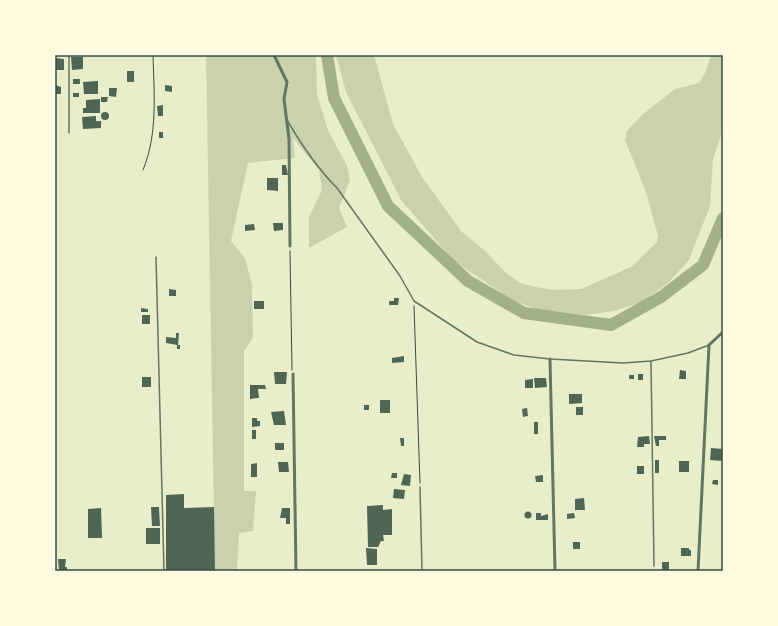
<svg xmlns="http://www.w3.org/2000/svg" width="778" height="626" viewBox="0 0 778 626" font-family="Inter,sans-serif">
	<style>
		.green { fill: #cad2ad }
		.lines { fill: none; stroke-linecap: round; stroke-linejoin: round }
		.river { stroke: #a3b18a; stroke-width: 12 }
		.building { fill: #4f6655 }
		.path { stroke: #344e41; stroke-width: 1 }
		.service { stroke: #617663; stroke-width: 1.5 }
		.minor { stroke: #617663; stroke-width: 3 }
		.neatline { fill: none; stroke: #344e41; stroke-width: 1.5 }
	</style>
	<rect width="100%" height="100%" fill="#e9edc9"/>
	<path class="green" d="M206 55H316L317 95 328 130 347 166 350 180 339 208 347 227 309 248V217L322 190 319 170 293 138 295 158 248 163 231 241 245 258 252 285 253 338 244 351V491H256L253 531 239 533 237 571H215Z
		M336 55H374L393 124 422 177 461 231 485 251 505 272 520 283 535 287 555 290 581 289 631 267 657 242 658 236 646 192 625 140 627 131 642 115 675 89 699 83 705 73 711 55H723V130L713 159 710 206 689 260 669 282 642 302 614 311 586 315 536 309 512 300 453 260 401 200 346 92Z"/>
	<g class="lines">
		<path class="river" d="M327 55 334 98 388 206 468 281 524 313 611 325 661 297 703 265 723 218"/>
	</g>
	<path class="building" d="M71 57H83V69L72 70Z
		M55 58 64 59V70H55Z
		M127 71H134V82H127Z
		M73 79H80V84H73Z
		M98 81V94H84L83 82Z
		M55 85 61 87V94H55Z
		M165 85 172 86V92L165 91Z
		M109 88H117L116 97 109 96Z
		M73 93H79V97H73Z
		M101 97H108L107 102H101Z
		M100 99V113H83V108H86V100Z
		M163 105V116H158L157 106Z
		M101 116a4 4 0 1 1 8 0a4 4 0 1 1-8 0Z
		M96 116V121H101V128L83 129 82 117Z
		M159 132H163V138H159Z
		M282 165H286L288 175H282Z
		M267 178H278V191L267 190Z
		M273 223H283V230L274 231Z
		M254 224 255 230 245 231V225Z
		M169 289 176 290V296H169Z
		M394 298H399L398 305H389V301H394Z
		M254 301H264V309H254Z
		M141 308 148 309V312H141Z
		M142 315H150V324H142Z
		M176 333H179L178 345H180V349H177V345L166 343V337L176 338Z
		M404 356V362L392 363V358Z
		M680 370 686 371V379H679Z
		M274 372H287L286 384H275Z
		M638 374H643V380H638Z
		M629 375H634V379H629Z
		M142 377H151V387H142Z
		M534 378H546L547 387 535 388Z
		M533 379V388H525V380Z
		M250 385H265L266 389H258L259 398 250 399Z
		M569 394H582V403L569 404Z
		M380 400H390V413H380Z
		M364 405H369V410H364Z
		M576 407H583V415H576Z
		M527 408 528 416 523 417 522 409Z
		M284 411 286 425H274L271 412Z
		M252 418H257V421H260V426L252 427Z
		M534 422H538V434H534Z
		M252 430H256V439H252Z
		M649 436 650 444H644V447H637L638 437Z
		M654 436H666V440H659V446H656Z
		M400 438H404V446H401Z
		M275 443H284V450H275Z
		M711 448 723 449V461L710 460Z
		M655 460H659V473H655Z
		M679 461H689V472H679Z
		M278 462H288L289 472H279Z
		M257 463V477H251V464Z
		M637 466H644V474H637Z
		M392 473H397V478H391Z
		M404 474 411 475 410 486 401 485Z
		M543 475V482H536L535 476Z
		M713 480H718V485L712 484Z
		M394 489 405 490 404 499 393 498Z
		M184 494V508L214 507 215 571H166V495Z
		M584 498 585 510H575V499Z
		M383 505V510L392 509V535H383L384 541H381L378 547H368L367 506Z
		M151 507H159L160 526H152Z
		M101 508 102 538H88V509Z
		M282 508H290V524H286V518H280Z
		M524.5 515a3.5 3.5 0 1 1 7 0a3.5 3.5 0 1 1-7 0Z
		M536 513H541V516L548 514V520H536Z
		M574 513 575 518 567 519V514Z
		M146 528H160V544H146Z
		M573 542H580V549H573Z
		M366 548 377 549V565H367Z
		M681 548H689V550H691V556H681Z
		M58 559H66L65 567H67V571H59Z
		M662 562H669V571H662Z"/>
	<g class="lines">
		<path class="path" d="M143 170C158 134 154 93 153 55
			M290 251 292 370
			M414 306 420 483"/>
		<path class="service" d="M69 55V133
			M287 120C301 144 317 168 337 188L400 276 414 301 477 342 514 355 550 359 623 363 651 361 688 353 709 345
			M156 257 164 571
			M651 361 654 566
			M420 487 422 571"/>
		<path class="minor" d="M274 55 287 82 284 99 289 139 290 246
			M550 359 555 571
			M293 374 296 571
			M698 571 709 345 723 332"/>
	</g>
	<rect width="778" height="626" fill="none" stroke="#fefae0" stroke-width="112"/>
	<rect x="56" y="56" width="666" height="514" class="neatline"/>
</svg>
